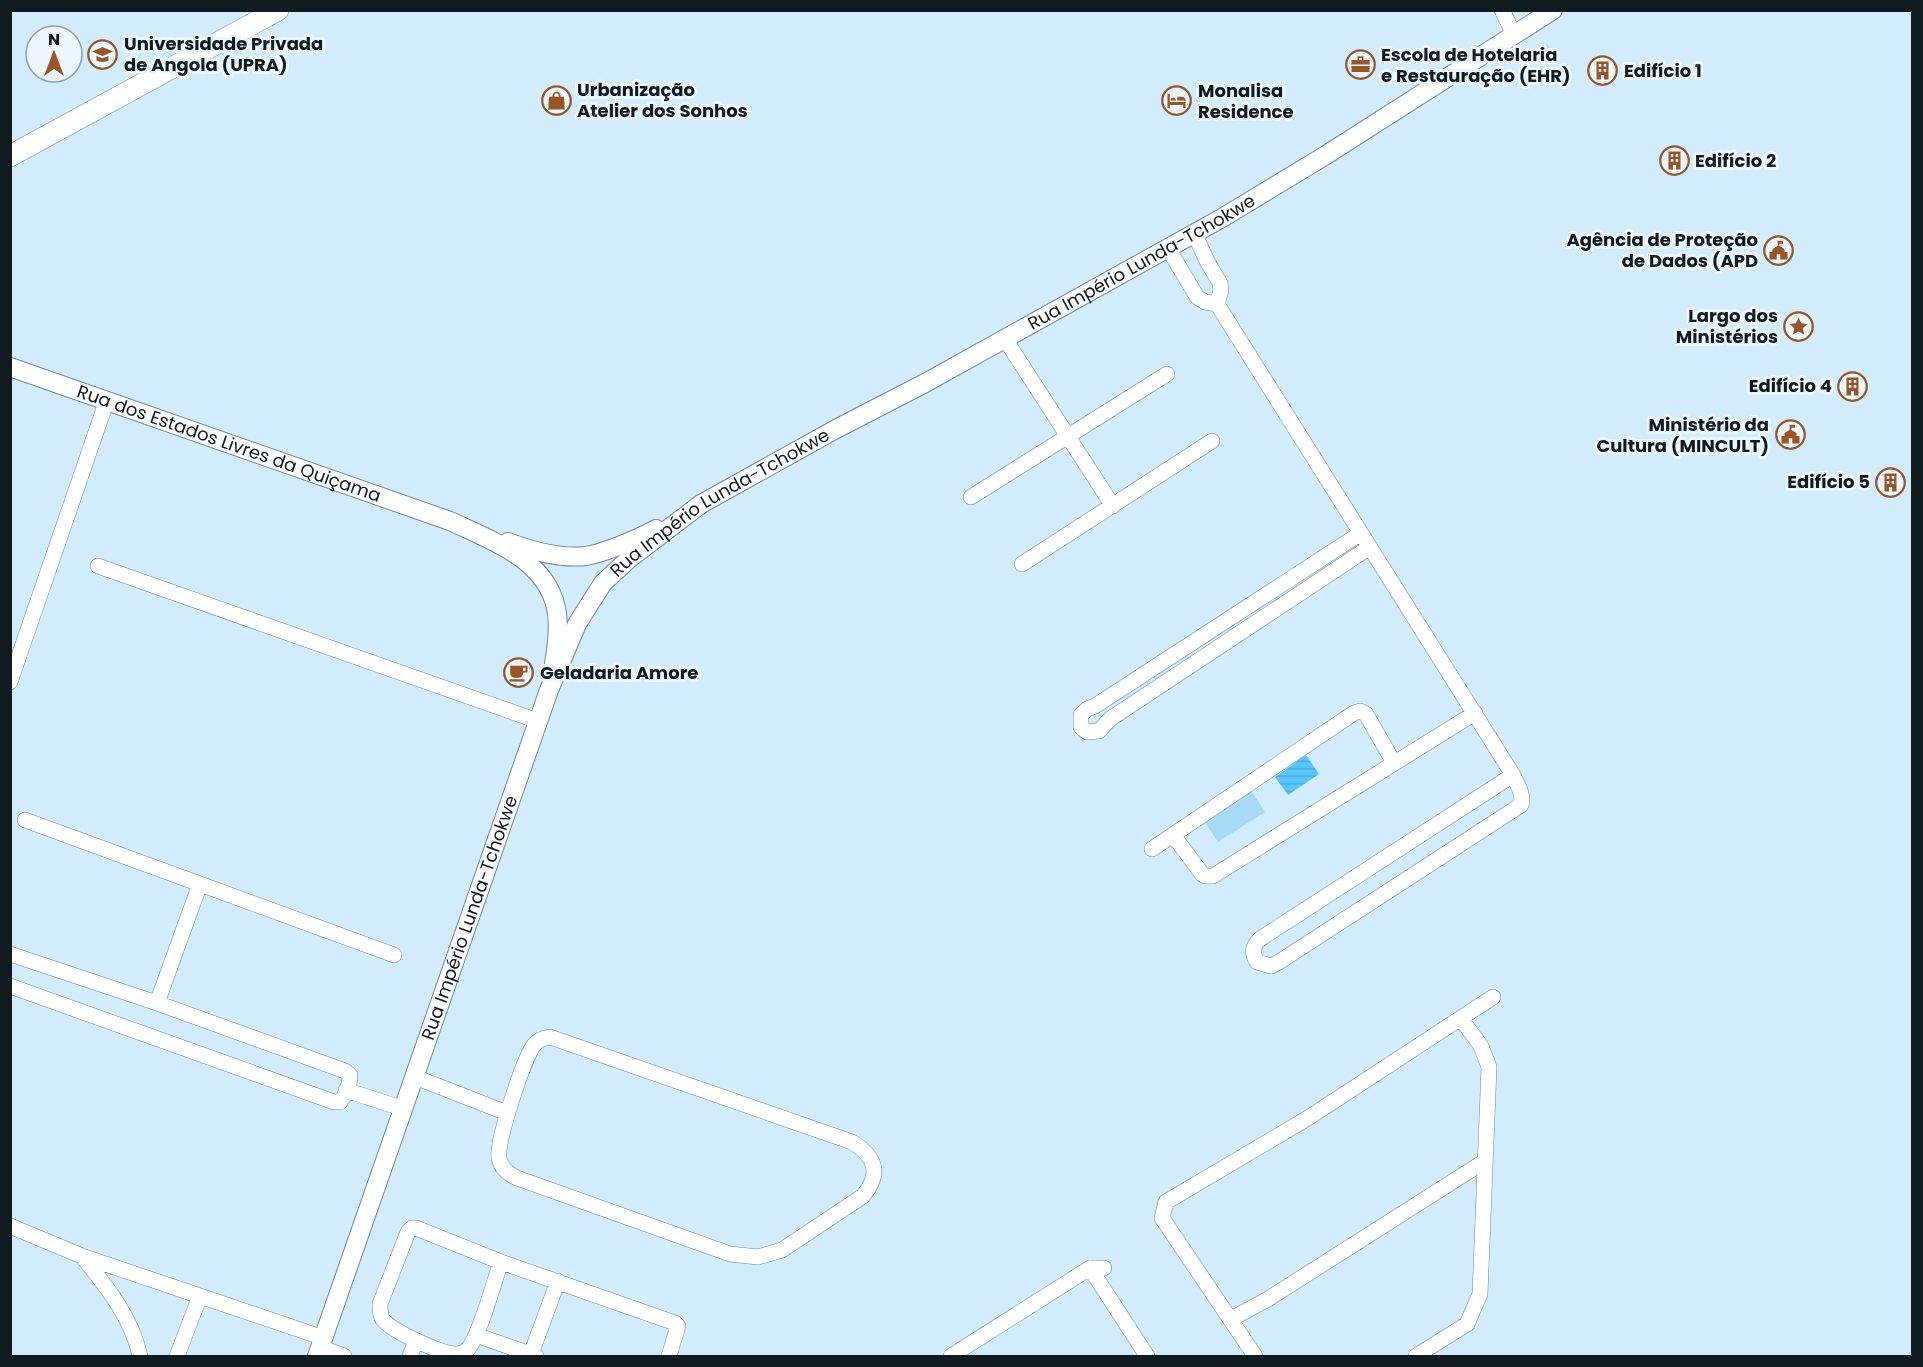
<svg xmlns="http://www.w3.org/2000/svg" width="1923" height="1367" viewBox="0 0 1923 1367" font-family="Poppins,sans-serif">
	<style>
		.grass { fill: url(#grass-tufts) }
		.garden { fill: #a6dbf8 }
		.water { fill: url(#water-rules) }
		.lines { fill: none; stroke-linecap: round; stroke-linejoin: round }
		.minor-casing { stroke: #6e8897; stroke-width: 16 }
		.tertiary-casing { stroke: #6e8897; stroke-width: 20 }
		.secondary-casing { stroke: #6e8897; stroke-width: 22 }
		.minor { stroke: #fff; stroke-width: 15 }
		.tertiary { stroke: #fff; stroke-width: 18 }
		.secondary { stroke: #fff; stroke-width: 21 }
		.labels { text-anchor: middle; stroke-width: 6; stroke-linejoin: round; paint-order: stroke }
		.poi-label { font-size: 18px; font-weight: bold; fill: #101b20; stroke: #ebf7fd; text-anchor: start }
		.street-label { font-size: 18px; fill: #101b20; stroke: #ebf7fd }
	</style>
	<defs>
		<pattern id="grass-tufts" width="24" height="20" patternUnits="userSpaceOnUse" patternTransform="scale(1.5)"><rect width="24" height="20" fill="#a6dbf8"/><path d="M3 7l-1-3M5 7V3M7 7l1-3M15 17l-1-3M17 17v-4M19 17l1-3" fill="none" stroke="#8ebbd4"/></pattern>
		<pattern id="water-rules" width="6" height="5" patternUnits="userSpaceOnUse" patternTransform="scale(1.5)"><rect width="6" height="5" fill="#56c7fe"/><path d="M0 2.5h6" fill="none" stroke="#4aaad9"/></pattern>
	</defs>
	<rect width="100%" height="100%" fill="#d0ecfd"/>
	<path class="grass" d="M1547 44 1551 50 1531 63 1527 57Z"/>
	<path class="garden" d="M1249 787 1265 812 1218 842 1202 818Z"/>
	<path class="water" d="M1306 755 1319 774 1288 795 1275 777Z"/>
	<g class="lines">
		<defs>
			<path id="minor" d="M1502 10 1514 35
				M1194 233 1208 263 1220 283 1221 291 1217 304 1513 775C1518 786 1524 794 1521 805L1279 962 1271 966 1257 962C1251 952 1253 946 1260 939L1513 775
				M1168 248 1197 297 1205 302 1217 304
				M1005 339 1113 506
				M971 497 1167 374
				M1361 533 1095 706 1087 709 1081 715V727L1087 732 1099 731 1110 719 1370 547
				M1022 564 1212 441
				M98 566 538 721
				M10 682 107 400
				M25 820 394 955
				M1173 835 1202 874 1205 876H1213L1475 713
				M1152 849 1354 713 1360 711 1366 714 1394 763
				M10 954 157 1003 345 1071 350 1075C350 1085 346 1095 340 1102H334L10 986
				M157 1003 200 884
				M550 1037 852 1142C875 1156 882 1173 863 1196L782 1250 758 1257 730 1254 517 1178C508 1174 501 1168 499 1158 496 1142 524 1058 534 1045 538 1040 543 1038 550 1037Z
				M415 1077 507 1113
				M346 1090 404 1109
				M10 1226 82 1256 324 1338
				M82 1256C106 1286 132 1318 140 1356
				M501 1262C494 1281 480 1335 468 1349 465 1352 460 1354 456 1354 442 1354 388 1330 382 1318 380 1314 380 1308 380 1304L408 1232 412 1228H416L501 1262 675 1323 678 1326 669 1356
				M1090 1268 1147 1356
				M1231 1319 1268 1299 1485 1161
				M476 1335 536 1356
				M320 1347 344 1356
				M531 1354 558 1281
				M177 1356 200 1296
				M410 1356 416 1341
				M951 1356 1090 1268H1104
				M1255 1356 1162 1218 1166 1202 1308 1118 1493 997
				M1416 1356 1467 1324 1480 1294 1489 1067 1481 1046 1461 1019"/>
			<g id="tertiary">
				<path id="s1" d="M10 367 450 521C490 540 546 559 556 608 560 625 557 646 554 663"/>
				<path d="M508 542C532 551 560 559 586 556 604 553 640 538 656 529"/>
				<path id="s2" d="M317 1356 549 690 577 624 603 583 630 558 701 504 836 429 927 382 1222 218 1326 155 1553 10"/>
			</g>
			<path id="secondary" d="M10 156 278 10"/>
		</defs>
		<use href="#minor" class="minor-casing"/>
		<use href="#tertiary" class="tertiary-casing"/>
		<use href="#secondary" class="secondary-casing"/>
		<use href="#minor" class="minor"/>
		<use href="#tertiary" class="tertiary"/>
		<use href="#secondary" class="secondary"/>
	</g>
	<defs>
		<symbol id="university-ring" viewBox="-11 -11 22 22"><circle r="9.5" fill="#ebf7fd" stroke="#995526" stroke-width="1.5"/><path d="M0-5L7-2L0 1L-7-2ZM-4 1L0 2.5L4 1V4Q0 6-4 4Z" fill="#995526"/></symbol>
		<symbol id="office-ring" viewBox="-11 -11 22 22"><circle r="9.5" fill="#ebf7fd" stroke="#995526" stroke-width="1.5"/><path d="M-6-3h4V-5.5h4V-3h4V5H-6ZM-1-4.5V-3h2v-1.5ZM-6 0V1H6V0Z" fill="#995526"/></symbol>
		<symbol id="building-ring" viewBox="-11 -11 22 22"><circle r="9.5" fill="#ebf7fd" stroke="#995526" stroke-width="1.5"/><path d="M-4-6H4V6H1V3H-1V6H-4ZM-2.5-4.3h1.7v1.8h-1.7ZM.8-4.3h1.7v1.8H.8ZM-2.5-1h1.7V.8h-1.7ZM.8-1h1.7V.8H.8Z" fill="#995526"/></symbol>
		<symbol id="shop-ring" viewBox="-11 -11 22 22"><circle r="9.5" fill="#ebf7fd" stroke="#995526" stroke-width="1.5"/><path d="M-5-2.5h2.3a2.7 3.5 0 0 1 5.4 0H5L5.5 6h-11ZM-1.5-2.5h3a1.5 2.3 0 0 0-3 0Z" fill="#995526"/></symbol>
		<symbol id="hotel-ring" viewBox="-11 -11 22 22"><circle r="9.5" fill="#ebf7fd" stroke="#995526" stroke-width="1.5"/><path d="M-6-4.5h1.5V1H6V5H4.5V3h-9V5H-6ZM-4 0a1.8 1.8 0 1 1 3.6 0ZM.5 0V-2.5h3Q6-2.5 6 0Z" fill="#995526"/></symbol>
		<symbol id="civic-ring" viewBox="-11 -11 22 22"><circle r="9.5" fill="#ebf7fd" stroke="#995526" stroke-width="1.5"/><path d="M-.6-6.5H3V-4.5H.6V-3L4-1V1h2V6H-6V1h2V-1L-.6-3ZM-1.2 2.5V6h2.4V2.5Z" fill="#995526"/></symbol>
		<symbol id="sight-ring" viewBox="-11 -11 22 22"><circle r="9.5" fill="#ebf7fd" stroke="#995526" stroke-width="1.5"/><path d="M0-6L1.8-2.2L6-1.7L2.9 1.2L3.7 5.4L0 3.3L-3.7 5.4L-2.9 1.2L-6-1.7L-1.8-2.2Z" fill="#995526"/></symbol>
		<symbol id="cafe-ring" viewBox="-11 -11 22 22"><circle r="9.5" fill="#ebf7fd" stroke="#995526" stroke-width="1.5"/><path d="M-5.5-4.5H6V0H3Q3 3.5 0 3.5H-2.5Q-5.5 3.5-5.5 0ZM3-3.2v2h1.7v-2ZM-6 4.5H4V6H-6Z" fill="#995526"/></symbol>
	</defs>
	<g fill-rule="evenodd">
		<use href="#university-ring" x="86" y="38" width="33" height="33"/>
		<use href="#office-ring" x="1344" y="48" width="33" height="33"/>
		<use href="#building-ring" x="1586" y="54" width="33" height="33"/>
		<use href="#shop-ring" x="540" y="84" width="33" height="33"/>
		<use href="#hotel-ring" x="1160" y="84" width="33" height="33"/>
		<use href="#building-ring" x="1658" y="144" width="33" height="33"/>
		<use href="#civic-ring" x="1762" y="234" width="33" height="33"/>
		<use href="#sight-ring" x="1782" y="310" width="33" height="33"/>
		<use href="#building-ring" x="1836" y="370" width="33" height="33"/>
		<use href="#civic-ring" x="1774" y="418" width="33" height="33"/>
		<use href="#building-ring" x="1874" y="466" width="33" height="33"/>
		<use href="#cafe-ring" x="502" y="656" width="33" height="33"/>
	</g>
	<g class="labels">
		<g class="poi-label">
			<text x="124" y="50">Universidade Privada<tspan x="124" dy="21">de Angola (UPRA)</tspan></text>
			<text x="1381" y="61">Escola de Hotelaria<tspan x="1381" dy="21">e Restauração (EHR)</tspan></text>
			<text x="1624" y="77">Edifício 1</text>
			<text x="577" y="96">Urbanização<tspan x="577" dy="21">Atelier dos Sonhos</tspan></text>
			<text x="1198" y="97">Monalisa<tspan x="1198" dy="21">Residence</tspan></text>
			<text x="1695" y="167">Edifício 2</text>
			<text x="1758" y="246" text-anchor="end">Agência de Proteção<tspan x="1758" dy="21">de Dados (APD</tspan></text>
			<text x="1778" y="322" text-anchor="end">Largo dos<tspan x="1778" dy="21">Ministérios</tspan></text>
			<text x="1832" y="392" text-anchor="end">Edifício 4</text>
			<text x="1769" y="431" text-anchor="end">Ministério da<tspan x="1769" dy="21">Cultura (MINCULT)</tspan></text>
			<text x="1870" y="488" text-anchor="end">Edifício 5</text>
			<text x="540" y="679">Geladaria Amore</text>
		</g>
		<g class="street-label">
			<text dy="6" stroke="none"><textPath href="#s2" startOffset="1454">Rua Império Lunda-Tchokwe</textPath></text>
			<text dy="6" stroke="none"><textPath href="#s1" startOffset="232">Rua dos Estados Livres da Quiçama</textPath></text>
			<text dy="6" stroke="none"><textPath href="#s2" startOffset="968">Rua Império Lunda-Tchokwe</textPath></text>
			<text dy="6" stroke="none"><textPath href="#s2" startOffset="464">Rua Império Lunda-Tchokwe</textPath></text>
		</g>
	</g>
	<rect width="1923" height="1367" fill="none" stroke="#101b20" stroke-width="24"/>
	<g transform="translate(54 54)"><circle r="28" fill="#ebf7fd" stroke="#939fa5" stroke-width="1.5"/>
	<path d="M0-4.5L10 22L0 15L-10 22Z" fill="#995526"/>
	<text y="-9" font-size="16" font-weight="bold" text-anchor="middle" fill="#101b20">N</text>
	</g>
</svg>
